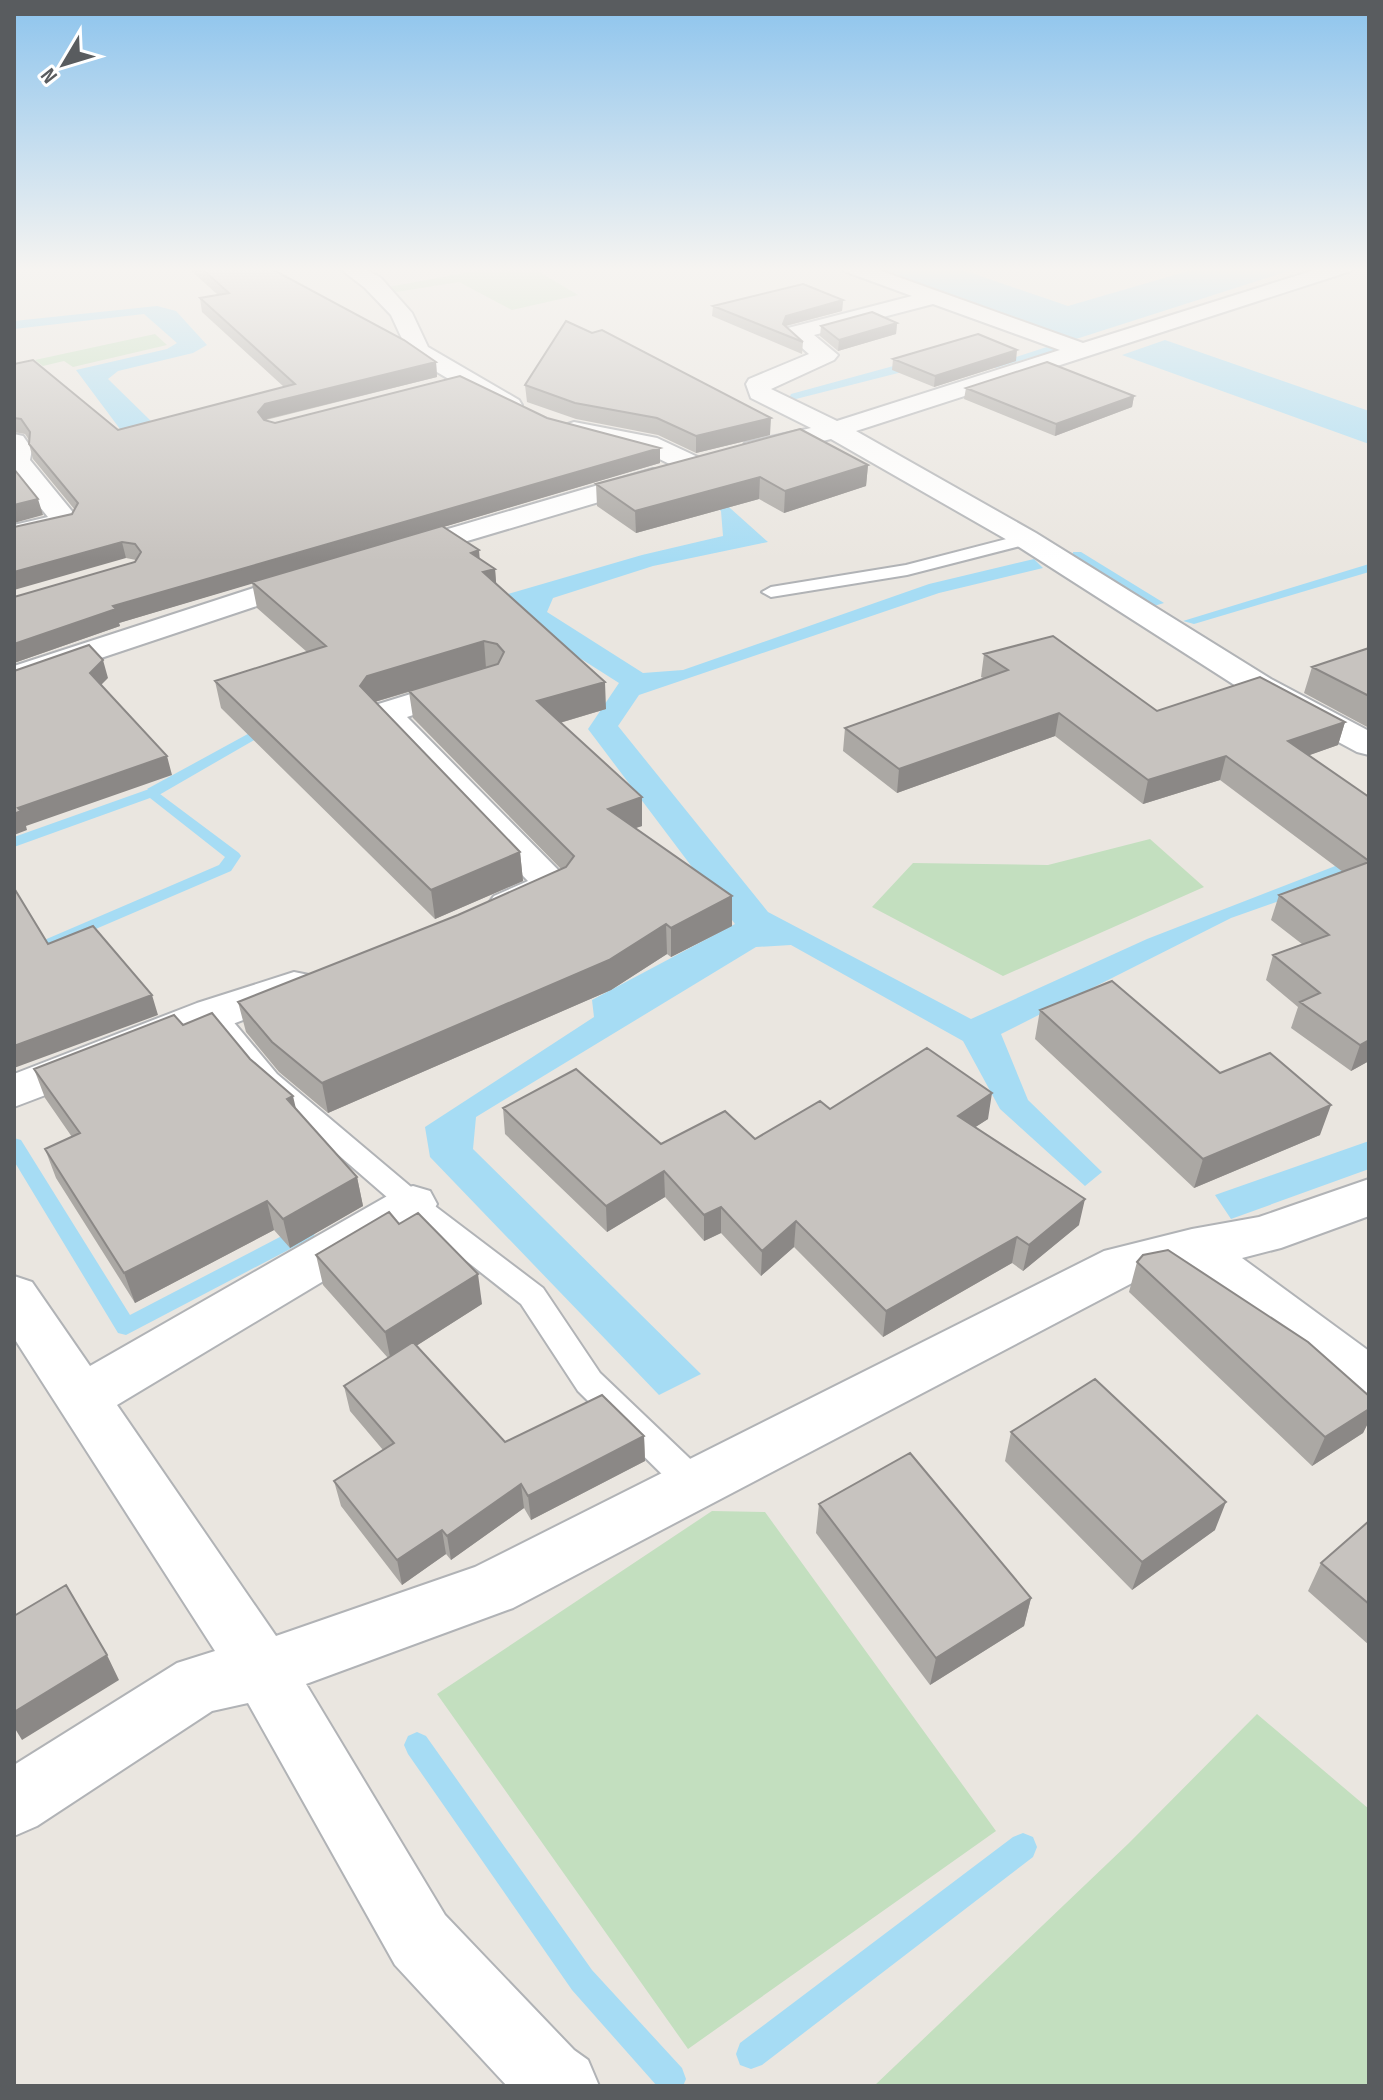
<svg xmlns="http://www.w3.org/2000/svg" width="1383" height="2100" viewBox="0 0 1383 2100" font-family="'Sofia Sans Condensed',sans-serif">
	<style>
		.green { fill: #c3dfbf }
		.water { fill: #a6dcf4 }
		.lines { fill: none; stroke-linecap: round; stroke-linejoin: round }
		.stream { fill: #a6dcf4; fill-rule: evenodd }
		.lane-casing { stroke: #b1b3b6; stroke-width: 4 }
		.street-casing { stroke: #b1b3b6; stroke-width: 4 }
		.lane { fill: #fff; fill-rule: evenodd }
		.street { fill: #fff; fill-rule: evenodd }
		.wall { fill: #aba8a4 }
		.shaded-wall { fill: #8b8886 }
		.building { fill: #c7c3bf; stroke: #8b8886; stroke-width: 2 }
	</style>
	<rect width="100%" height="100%" fill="#eae6e0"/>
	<path class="green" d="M497 267H531L578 295 512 310 459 282 396 292 388 287Z
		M155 334 167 345 73 367 64 361 43 366 35 360Z
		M1150 839 1204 887 1003 976 872 907 913 863 1048 865Z
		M712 1511 765 1512 996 1831 688 2049 437 1694Z
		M1257 1714 1369 1809V2086H874L1129 1843Z"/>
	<path class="water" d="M875 267H954L1068 306 1202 267H1301L1076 339Z
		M157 306 176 311 207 345 193 353 118 371 108 379 153 423 175 480 14 544 161 484 76 370 167 349 177 343 144 314 14 329V321Z
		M1165 340 1369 411V444L1122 355Z
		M930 356 910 370 788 401 791 394Z
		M692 474 768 542 653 566 553 598 547 612 643 673 683 670 929 584 1034 559 1043 568 939 593 639 695 618 726 768 912 971 1019 1147 939 1369 853V869L1231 918 1001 1034 1028 1100 1102 1172 1085 1186 1000 1109 963 1041 791 945 756 947 476 1117 473 1149 701 1374 659 1395 430 1157 425 1127 594 1017 592 1000 735 924 588 729 619 683 512 615 287 721 159 795 147 789 501 596 642 555 723 536 721 511 681 477Z
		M1369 1141V1169L1231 1219 1215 1195Z"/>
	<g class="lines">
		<path class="stream" d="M1053 345 1056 346V350L996 368 991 365Z
			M1073 552H1081L1164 603 1154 606 1073 558Z
			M1369 564V572L1194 624 1183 621Z
			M152 788 239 853 241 856 231 871 14 964V953L219 865 225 857 150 798 14 847V837Z
			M14 1138 21 1140 130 1315 299 1227H313L316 1232 313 1237 126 1335 118 1333 14 1161Z
			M417 1732 426 1736 592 1970 682 2068 686 2079 683 2086H657L572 1990 408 1754 404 1745 408 1736Z
			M1023 1833 1033 1837 1037 1847 1033 1857 762 2065 751 2069 740 2065 736 2054 740 2043 1013 1837Z"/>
		<defs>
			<path id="lane" d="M1026 534 1035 539 1032 543 907 575 771 597 762 592 771 587 906 565Z
				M212 1005 221 1007 277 1074 423 1197 543 1288 600 1373 706 1474 711 1484 706 1494 694 1499 682 1494 578 1391 521 1304 403 1211 259 1086 199 1013 203 1007Z"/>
			<path id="street" d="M338 267H362L381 278 412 313 428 347 519 400 522 405 519 410H501L410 356 391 315 365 288Z
				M841 267H870L1083 343 1324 267H1354L1351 271 856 431 1036 533 1271 679 1369 731V755L1357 752 1247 693 1016 545 831 439 754 457 745 455 741 449 745 443 811 428 751 398 746 384 749 379 809 354 785 333 788 328 912 296 844 271ZM933 304 1060 350 837 421 771 389 834 360 838 355 814 335Z
				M574 422 657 438 702 459 706 465 702 471H684L641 450 565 435 561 430 565 425Z
				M14 434 23 436 32 449 30 460 80 521 76 527 14 543V525L48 517 14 475Z
				M653 469 663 471 666 477 663 483 410 558H390L385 552 390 546Z
				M312 569 323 572 327 578 323 584 14 687V666Z
				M469 676 481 679 486 686 481 693 407 717 573 885 567 893 522 912 508 916 494 912 488 904 494 896 528 881 367 713 372 706Z
				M294 972 309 975 315 985 309 995 14 1107V1074L197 1003Z
				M1369 1179V1216L1281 1248 1242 1258 1369 1351V1403L1350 1397 1186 1270 1134 1282 513 1608 306 1684 445 1915 574 2050 588 2060 599 2086H507L395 1965 248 1703 212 1711 37 1826 14 1836V1765L177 1663 215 1651 14 1338V1276L32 1282 90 1366 396 1191 413 1186 430 1191 437 1204 430 1217 117 1405 276 1636 475 1567 1104 1251 1192 1229 1259 1217Z"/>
		</defs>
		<use href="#lane" class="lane-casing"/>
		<use href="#street" class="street-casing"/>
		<use href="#lane" class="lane"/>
		<use href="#street" class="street"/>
	</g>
	<path class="wall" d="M187 267H268L436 362 437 377 266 420 275 423 547 418 660 463 443 527 479 558 495 569 496 584 606 709 560 723 642 797V826L635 828 732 896V926L671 957 667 954 611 990 328 1113 279 1072 246 1032 238 1002 458 915 561 869 413 718 409 692 375 702 520 852 523 881 435 919 221 708 215 681 307 652 257 608 252 583 119 623 120 626 14 663 136 560 126 558 72 514 75 510 33 459 29 444V440L25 434 14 432V364L118 430 284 387 202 312 200 298 218 295Z
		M843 300 842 311 786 326 803 342 802 354 712 316 713 306Z
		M897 323 896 334 838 351 820 336 821 326Z
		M893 359 1016 361 934 387 892 370Z
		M525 385 770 435 696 453 658 435 576 419 527 402Z
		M966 388 1134 396 1132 407 1055 436 964 399Z
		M868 465 866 486 784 513 759 499 636 533 597 506 596 484Z
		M1369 648V728L1304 693 1312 667Z
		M984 654 1157 711 1345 722 1338 745 1309 755 1369 797V1061L1351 1071 1291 1028 1298 1007 1266 980 1273 955 1302 944 1271 920 1279 895 1343 872 1220 780 1143 804 1055 736 897 793 843 751 845 728 983 678 981 677Z
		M1040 1010 1220 1073 1320 1135 1194 1188 1035 1039Z
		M183 1025 250 1059 357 1177 363 1206 290 1248 274 1230 135 1303 56 1178 45 1149 72 1137 45 1098 34 1069Z
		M503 1108 661 1144 755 1139 830 1109 988 1119 975 1127 1079 1225 1023 1271 1012 1263 883 1337 794 1247 761 1276 721 1233 704 1241 665 1197 607 1232 505 1134Z
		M399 1224 482 1304 416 1346 505 1442 644 1436 645 1461 531 1520 524 1508 451 1560 446 1554 402 1585 341 1506 334 1481 383 1450 350 1411 344 1386 388 1358 323 1285 316 1255Z
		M1137 1262 1369 1396V1421L1363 1433 1312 1466 1129 1292Z
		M1011 1432 1215 1530 1132 1590 1005 1461Z
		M819 1504 1031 1598 1024 1626 930 1685 816 1533Z
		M1369 1521V1645L1308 1591 1321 1563Z"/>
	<path class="shaded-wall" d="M843 300 842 311 785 326 783 335V324L786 316Z
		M897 323 896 334 838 351 839 340Z
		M1017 350 1016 361 934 387 935 376Z
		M436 362 437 377 267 419 261 427 258 412 265 404Z
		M1134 396 1132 407 1055 436 1056 424Z
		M771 418 770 435 696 453V436Z
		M660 448V463L119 623 120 626 14 663V644L113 606Z
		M868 465 866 486 784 513 785 491Z
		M760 477 759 499 636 533 635 511Z
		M38 499 43 515 14 523V505Z
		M122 542 126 558 14 590V572Z
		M479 550 481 576 471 553Z
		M495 569 497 594 483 572Z
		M484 641 486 668 371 703 360 686 367 676Z
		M103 660 108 678 95 691 90 673Z
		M605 682 606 709 539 729 537 701Z
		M1059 713 1055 736 897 793 899 769Z
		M1345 722 1338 745 1282 765 1288 741Z
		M167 756 172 775 26 826 27 830 14 835V814L18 808Z
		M1226 756 1220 780 1143 804 1148 780Z
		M642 797V826L609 837 608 809Z
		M520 852 523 881 435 919 431 890Z
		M732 896V926L671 957V928Z
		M666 924 667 954 611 990 328 1113 322 1083Z
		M152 995 158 1015 14 1068V1046Z
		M1369 1040V1061L1351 1071 1360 1045Z
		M992 1093 988 1119 954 1141 958 1116Z
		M293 1096 300 1126 287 1099Z
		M1331 1105 1320 1135 1194 1188 1203 1159Z
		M664 1171 665 1197 607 1232 606 1206Z
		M357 1177 363 1206 290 1248 283 1219Z
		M1085 1199 1079 1225 1023 1271 1029 1245Z
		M267 1201 274 1230 135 1303 124 1273Z
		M721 1207V1233L704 1241V1215Z
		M796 1221 794 1247 761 1276 762 1251Z
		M1017 1237 1012 1263 883 1337 886 1311Z
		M478 1274 482 1304 391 1362 385 1332Z
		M1369 1409V1421L1363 1433 1312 1466 1325 1437Z
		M644 1436 645 1461 531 1520 528 1496Z
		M521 1484 524 1508 451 1560 447 1536Z
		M1226 1502 1215 1530 1132 1590 1142 1562Z
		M442 1530 446 1554 402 1585 397 1560Z
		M1031 1598 1024 1626 930 1685 936 1658Z
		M107 1655 119 1680 22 1740 14 1727V1712Z"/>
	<path class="building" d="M200 267H268L404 340 436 362 265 404 258 412 264 420 275 423 460 376 547 418 660 448 113 606 116 609 14 644V597L135 562 141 552 135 544 122 542 14 572V527L72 514 78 503 29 444 30 432 21 419 14 418V364L33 360 118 430 295 384 200 298 229 293Z
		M803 284 843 300 786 316 783 324 803 342 713 306Z
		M872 312 897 323 839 340 821 326Z
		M566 321 592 333 602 330 771 418 696 436 657 418 575 403 525 385Z
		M978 334 1017 350 935 376 893 359Z
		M1047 362 1134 396 1056 424 966 388Z
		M800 429 868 465 785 491 760 477 635 511 596 484Z
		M14 469 38 499 14 505Z
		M442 526 479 550 471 553 495 569 483 572 605 682 537 701 642 797 608 809 732 896 671 928 666 924 609 960 322 1083 272 1042 238 1002 458 915 566 867 574 856 409 691 498 664 504 652 497 644 484 641 367 676 360 686 520 852 431 890 215 681 326 646 252 582Z
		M1053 636 1157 711 1260 677 1345 722 1288 741 1369 797V861L1226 756 1148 780 1059 713 899 769 845 728 1008 670 984 654Z
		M89 645 103 660 90 673 167 756 18 808 21 811 14 814V671Z
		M1369 648V696L1312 667Z
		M1369 862V1040L1360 1045 1300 1002 1320 993 1273 955 1329 935 1279 895Z
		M14 888 48 944 93 926 152 995 14 1046Z
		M1112 981 1220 1073 1270 1053 1331 1105 1203 1159 1040 1010Z
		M212 1013 250 1059 293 1096 287 1099 357 1177 283 1219 267 1201 124 1273 45 1149 80 1133 34 1069 174 1015 183 1025Z
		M927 1048 992 1093 958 1116 1085 1199 1029 1245 1017 1237 886 1311 796 1221 762 1251 721 1207 704 1215 664 1171 606 1206 503 1108 576 1069 661 1144 725 1111 755 1139 820 1101 830 1109Z
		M389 1212 399 1224 418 1213 478 1274 385 1332 316 1255Z
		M1168 1250 1308 1342 1369 1396V1409L1325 1437 1137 1262 1143 1255Z
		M413 1342 505 1442 602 1395 644 1436 528 1496 521 1484 447 1536 442 1530 397 1560 334 1481 394 1443 344 1386Z
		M1095 1379 1226 1502 1142 1562 1011 1432Z
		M910 1453 1031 1598 936 1658 819 1504Z
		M1369 1521V1604L1321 1563Z
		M66 1585 107 1655 14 1712V1616Z"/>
	<linearGradient id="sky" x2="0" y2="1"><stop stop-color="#8dc4ed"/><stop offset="0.48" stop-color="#f6f4f1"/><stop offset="1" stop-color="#f6f4f1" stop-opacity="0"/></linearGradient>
	<rect width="1383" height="561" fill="url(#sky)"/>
	<rect width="1383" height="2100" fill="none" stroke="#595c5f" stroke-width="32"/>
	<g transform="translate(64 64) rotate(232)" stroke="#ffffff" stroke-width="6" paint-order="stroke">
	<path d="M0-6L14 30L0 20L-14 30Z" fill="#595c5f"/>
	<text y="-12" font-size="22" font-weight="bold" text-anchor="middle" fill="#595c5f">N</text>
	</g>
</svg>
